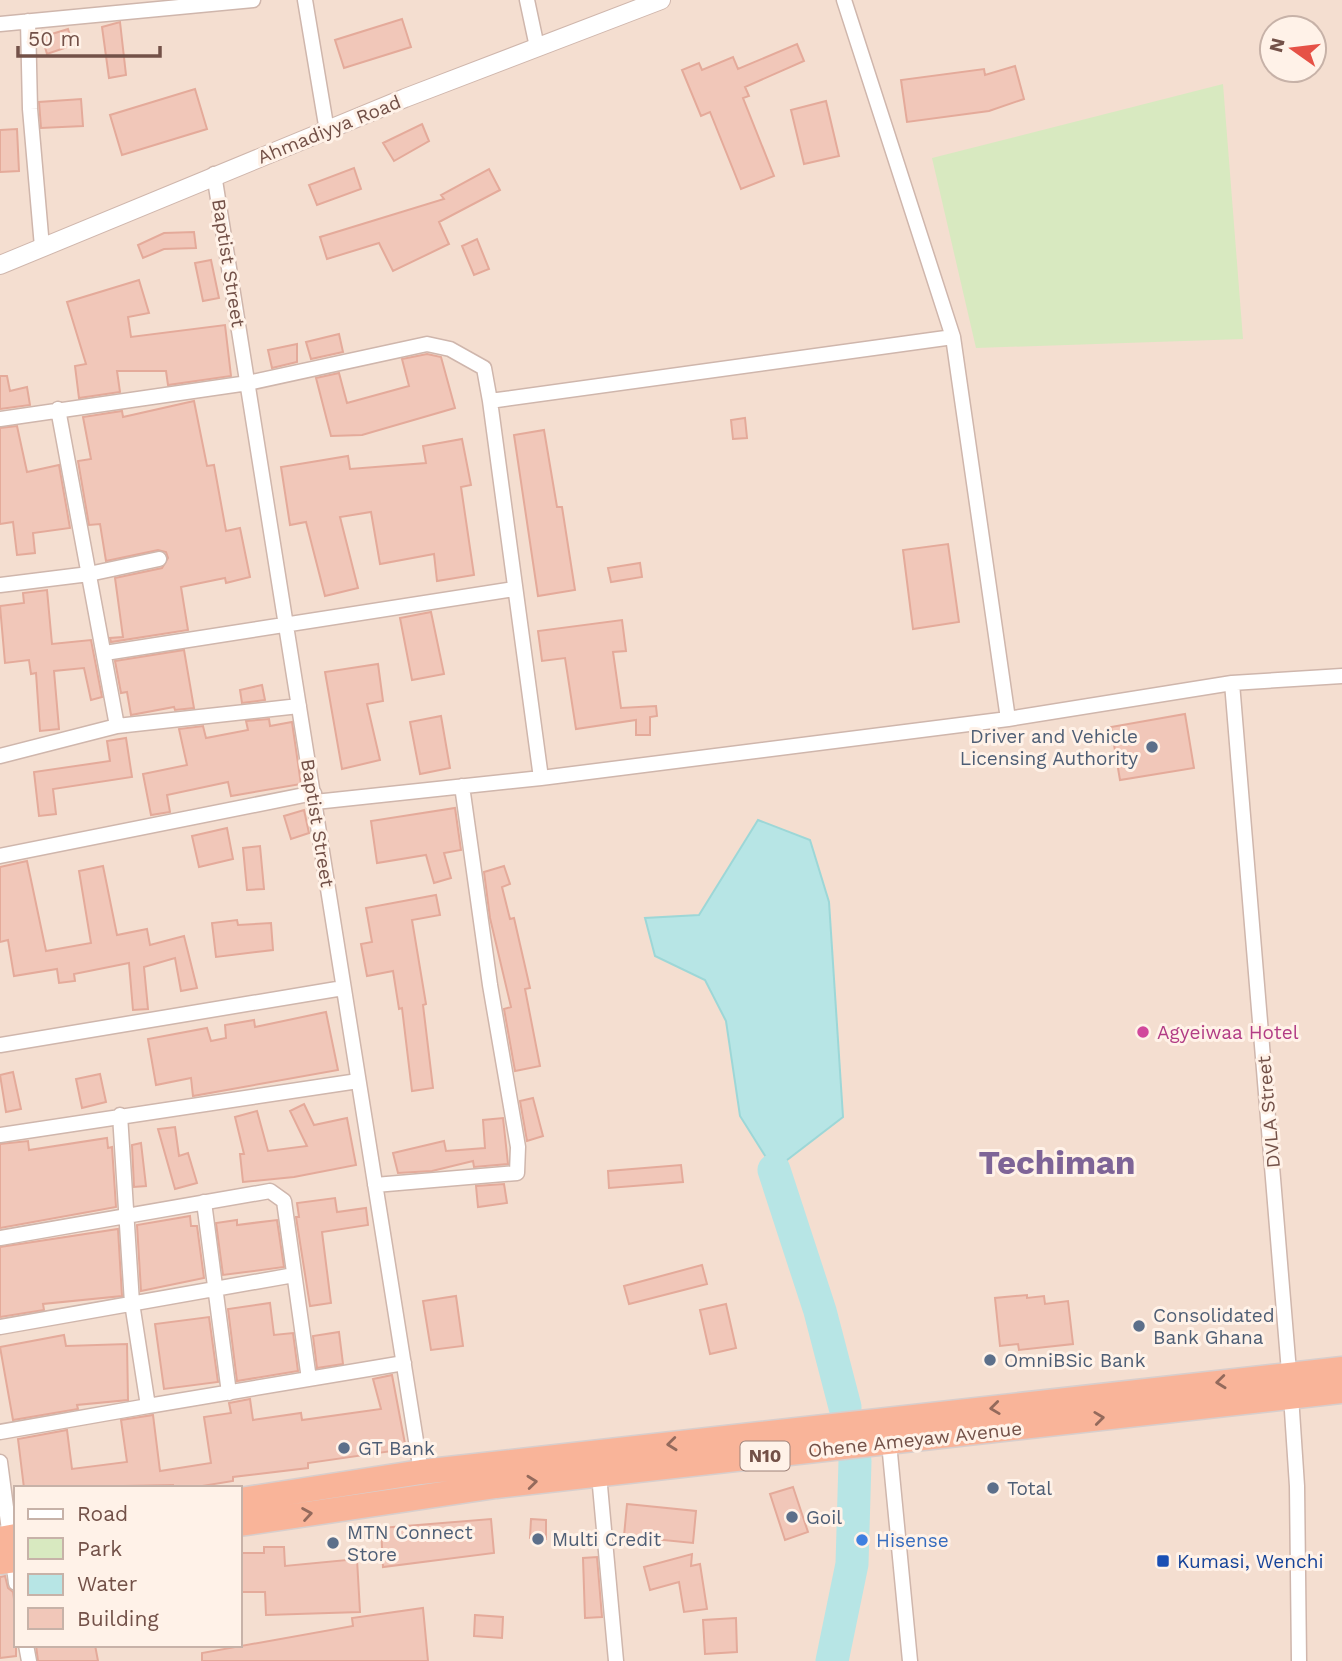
<svg xmlns="http://www.w3.org/2000/svg" width="1342" height="1661" viewBox="0 0 1342 1661" font-family="'Work Sans',sans-serif">
	<style>
		.residential { fill: #f4ded0; fill-rule: evenodd }
		.green { fill: #d8e9c0 }
		.water { fill: #b7e5e5; stroke: #9dd7d7; stroke-width: 2 }
		.lines { fill: none; stroke-linecap: round; stroke-linejoin: round }
		.river { stroke: #b7e5e5; stroke-width: 33 }
		.building { fill: #f1c7b9; stroke: #e4aa9a; stroke-width: 2 }
		.minor-casing { stroke: #cfb6ac; stroke-width: 17 }
		.tertiary-casing { stroke: #cfb6ac; stroke-width: 20 }
		.trunk-casing { stroke: #d8cecc; stroke-width: 27 }
		.minor { stroke: #fff; stroke-width: 14 }
		.tertiary { stroke: #fff; stroke-width: 18 }
		.trunk { stroke: #f9b499; stroke-width: 24 }
		.oneway { stroke: #946a5c }
		.service-dot { fill: #5c6f8a; stroke: #fff2e8; stroke-width: 2.5 }
		.hotel-dot { fill: #d1479c; stroke: #fff2e8; stroke-width: 2.5 }
		.shop-dot { fill: #3f7fe0; stroke: #fff2e8; stroke-width: 2.5 }
		.transit-dot { fill: #1a4fb4; stroke: #fff2e8; stroke-width: 2.5 }
		.labels { text-anchor: middle; stroke-width: 6; stroke-linejoin: round; paint-order: stroke }
		.shield { fill: #fff2e8; stroke: #9d8178; stroke-width: 2 }
		.shield-label { font-size: 18px; font-weight: bold; fill: #735148 }
		.street-label { font-size: 19px; fill: #735148; stroke: #fff2e8 }
		.service-label { font-size: 19px; fill: #4e5e75; stroke: #fff2e8; text-anchor: start }
		.hotel-label { font-size: 19px; fill: #b23c85; stroke: #fff2e8; text-anchor: start }
		.shop-label { font-size: 19px; fill: #366cbe; stroke: #fff2e8; text-anchor: start }
		.transit-label { font-size: 19px; fill: #164399; stroke: #fff2e8; text-anchor: start }
		.town-label { font-size: 33px; font-weight: bold; fill: #7e6497; stroke: #fff2e8 }
	</style>
	<rect width="100%" height="100%" fill="#fceee2"/>
	<path class="residential" d="M0 0H1342V1661H0ZM1272 28H1314V70H1272ZM16 1488H240V1645H16Z"/>
	<path class="green" d="M1223 84 1243 339 976 348 932 158Z"/>
	<path class="water" d="M758 820 810 840 829 902 843 1117 774 1170 740 1116 726 1021 705 980 655 956 645 918 699 915Z"/>
	<g class="lines">
		<path class="river" d="M774 1170 820 1311 845 1407
			M832 1661 852 1564 855 1461"/>
	</g>
	<path class="building" d="M402 19 411 47 344 68 335 40Z
		M120 22 126 75 109 78 102 27Z
		M68 29 73 45 47 54 42 37Z
		M797 44 804 61 745 87 749 96 743 98 774 176 741 189 710 112 701 116 682 70 699 63 702 70 733 57 738 69Z
		M1015 66 1024 99 989 111 907 122 901 80 984 69 985 75Z
		M195 89 207 129 122 155 110 115Z
		M81 99 83 126 41 128 39 102Z
		M826 101 839 156 804 164 791 110Z
		M422 124 429 141 394 161 383 143Z
		M17 129 19 171 0 172V130Z
		M354 168 361 189 317 205 309 185Z
		M489 169 500 190 439 222 449 244 393 271 379 243 327 259 320 237 444 199 441 195Z
		M194 232 196 248 164 249 143 258 138 245 164 233Z
		M477 239 489 269 474 275 462 246Z
		M211 260 219 298 203 301 195 263Z
		M139 280 149 313 128 317 131 337 225 325 231 376 168 385 166 371H117L120 392 79 398 75 366 86 364 67 302Z
		M339 334 343 352 311 359 306 342Z
		M297 344V362L272 368 268 350Z
		M427 354 441 357 455 408 362 435 331 436 316 378 339 373 347 403 409 386 402 359Z
		M0 376H7L10 391 27 387 30 405 0 409Z
		M194 401 207 466 214 465 226 531 240 528 250 577 226 583 225 578 181 587 188 630 111 642 110 638 123 637 115 578 162 568 168 558 166 552 158 550 106 561 100 524 89 525 78 461 91 459 83 417 122 411 123 417Z
		M745 418 747 438 733 439 731 420Z
		M17 426 27 472 59 465 70 528 33 533 35 553 17 555 13 522 0 524V428Z
		M544 430 557 507H562L575 590 538 596 514 435Z
		M462 439 471 485 461 487 474 575 437 581 434 554 380 564 371 512 340 517 358 588 325 596 306 522 290 525 281 467 348 456 350 469 426 463 423 446Z
		M948 544 959 622 913 629 903 550Z
		M640 563 642 577 611 582 608 568Z
		M47 590 52 644 91 640 102 697 91 700 84 668 54 671 59 729 40 731 36 673 31 674 29 660 5 663 0 606 24 603 23 593Z
		M431 612 444 674 412 680 400 618Z
		M622 620 626 651 613 652 621 708 656 706 657 716 650 717V735H636V720L576 729 565 658 542 661 538 631Z
		M184 650 194 708 175 710 174 707 131 715 127 692 121 693 115 661Z
		M378 664 383 701 367 704 380 760 342 769 325 672Z
		M262 685 265 700 242 703 240 690Z
		M1185 714 1194 768 1120 780 1111 727Z
		M441 716 450 768 420 774 410 722Z
		M269 719 270 726 292 722 301 784 231 796 228 782 167 795 170 812 151 815 143 774 187 765 179 729 203 726 206 738 248 730 246 721Z
		M126 738 132 777 53 789 56 814 39 816 34 772 110 761 107 741Z
		M455 808 461 850 444 853 451 878 434 883 426 855 377 863 371 821Z
		M304 810 309 833 291 839 284 816Z
		M227 828 233 859 199 867 192 836Z
		M260 846 264 889 247 890 243 848Z
		M27 861 46 951 91 943 79 871 103 866 117 935 147 929 150 945 184 936 197 988 181 991 175 958 144 967 148 1009 133 1010 129 963 74 974 75 981 59 983 57 969 14 976 8 940 0 942V867Z
		M504 866 510 884 502 887 510 919 514 918 530 988 525 989 540 1066 515 1071 504 1009 511 1007 490 918 484 872Z
		M436 895 440 915 412 920 426 1004 423 1005 433 1088 412 1091 402 1008 399 1009 393 971 367 976 361 944 372 942 366 908Z
		M237 920 238 925 271 923 273 950 216 957 212 923Z
		M326 1012 338 1070 193 1096 191 1078 156 1085 148 1039 207 1028 211 1041 226 1038 225 1025 254 1020 255 1027Z
		M13 1072 21 1109 6 1112 0 1075Z
		M100 1074 106 1102 82 1108 76 1079Z
		M533 1098 543 1136 527 1141 520 1101Z
		M304 1104 314 1125 347 1118 356 1165 294 1177 243 1182 240 1154H244L235 1117 257 1111 268 1151 307 1146 290 1111Z
		M503 1118 508 1164 474 1167 473 1161 432 1171 398 1173 393 1153 444 1141 446 1151 485 1148 483 1120Z
		M175 1127 179 1156 188 1153 197 1183 175 1189 158 1129Z
		M107 1138 108 1148 112 1147 116 1207 0 1228V1144L28 1141 29 1150Z
		M141 1143 146 1186 134 1187 132 1145Z
		M681 1165 683 1182 609 1188 608 1171Z
		M504 1184 507 1203 478 1207 476 1186Z
		M335 1198 337 1212 366 1208 368 1225 322 1232 331 1303 310 1306 296 1217H299L297 1203Z
		M190 1216 191 1226H197L204 1278 141 1291 137 1225Z
		M237 1220V1225L277 1220 284 1267 223 1275 216 1223Z
		M118 1229 122 1296 43 1304 44 1310 0 1317V1247Z
		M702 1265 707 1284 629 1304 624 1286Z
		M1027 1295V1298L1044 1296 1045 1304 1068 1301 1073 1344 1019 1350 1018 1344 1000 1346 995 1298Z
		M456 1296 463 1346 431 1350 423 1301Z
		M270 1303 274 1335 293 1333 298 1371 237 1381 228 1309Z
		M726 1304 736 1348 710 1354 700 1310Z
		M209 1317 218 1382 164 1389 155 1324Z
		M339 1332 343 1364 317 1368 313 1336Z
		M64 1335 66 1346 127 1344 128 1400 77 1405 78 1409 13 1420 0 1347Z
		M392 1375 406 1449 308 1463V1468L233 1477V1481L190 1488H173V1485L24 1488 18 1439 67 1430 72 1469 127 1462 121 1420 153 1415 160 1471 211 1463 204 1417 231 1413 229 1403 250 1399 253 1420 301 1413 302 1420 381 1409 373 1379Z
		M793 1487 808 1532 785 1540 770 1494Z
		M627 1504 696 1511 693 1543 624 1536Z
		M491 1519 494 1553 383 1567 381 1528Z
		M531 1519 546 1520V1539L530 1538Z
		M264 1547H284L285 1566 357 1559 360 1612 266 1615 265 1592H240V1553H264Z
		M692 1554 691 1566 700 1564 707 1609 684 1612 679 1582 650 1590 644 1567Z
		M597 1557 602 1617 585 1618 583 1558Z
		M5 1576 8 1588 13 1592 16 1612V1656L0 1658V1577Z
		M423 1608 428 1661H202V1653L353 1626 352 1618Z
		M475 1615 503 1617 502 1638 474 1636Z
		M736 1618 737 1652 705 1654 703 1620Z
		M36 1645H95L98 1661H38Z"/>
	<g class="lines">
		<defs>
			<path id="minor" d="M305 0 327 131
				M527 0 537 47
				M28 21 30 109 42 247
				M0 24 253 0
				M214 174 421 1472
				M58 409 117 726
				M0 419 248 383 427 344 450 349 484 368 490 401
				M0 585 89 574 159 559
				M105 653 514 589
				M1232 683 1291 1396 1297 1486 1299 1661
				M1008 719 1232 683 1342 676
				M0 756 117 726 299 706
				M541 778 490 401 953 337
				M315 802 541 778 1008 719 953 337 844 0
				M0 856 314 793
				M0 1045 343 988
				M120 1115 132 1303 148 1406 404 1363
				M0 1135 358 1081
				M375 1185 517 1173 518 1147 490 985 462 786
				M204 1202 229 1393
				M0 1238 270 1191 284 1201 309 1379
				M0 1327 294 1275
				M0 1432 148 1406
				M889 1443 910 1661
				M0 1462 16 1583
				M599 1475 616 1661
				M26 1645 29 1661"/>
			<path id="tertiary" d="M0 265 405 98 661 0"/>
			<path id="trunk" d="M240 1500 421 1472 1342 1369
				M240 1524 496 1486 1342 1391
				M0 1539 16 1536
				M0 1562 16 1560"/>
		</defs>
		<use href="#minor" class="minor-casing"/>
		<use href="#tertiary" class="tertiary-casing"/>
		<use href="#trunk" class="trunk-casing"/>
		<use href="#minor" class="minor"/>
		<use href="#tertiary" class="tertiary"/>
		<use href="#trunk" class="trunk"/>
	</g>
	<defs><path id="oneway-chevron" d="M-2-3.5L2.5 0L-2 3.5" fill="none" stroke-width="1.6" stroke-linecap="round" stroke-linejoin="round" transform="scale(1.75)"/></defs>
	<g class="oneway">
		<use href="#oneway-chevron" transform="translate(1221 1382) rotate(174)"/>
		<use href="#oneway-chevron" transform="translate(995 1408) rotate(173)"/>
		<use href="#oneway-chevron" transform="translate(1099 1418) rotate(-7)"/>
		<use href="#oneway-chevron" transform="translate(672 1444) rotate(174)"/>
		<use href="#oneway-chevron" transform="translate(532 1482) rotate(-6)"/>
		<use href="#oneway-chevron" transform="translate(307 1514) rotate(-9)"/>
	</g>
	<g class="service-dot">
		<circle cx="1152" cy="747" r="7"/>
		<circle cx="1139" cy="1326" r="7"/>
		<circle cx="990" cy="1360" r="7"/>
		<circle cx="344" cy="1448" r="7"/>
		<circle cx="993" cy="1488" r="7"/>
		<circle cx="792" cy="1517" r="7"/>
		<circle cx="538" cy="1539" r="7"/>
		<circle cx="333" cy="1543" r="7"/>
	</g>
	<circle class="hotel-dot" cx="1143" cy="1032" r="7"/>
	<circle class="shop-dot" cx="862" cy="1540" r="7"/>
	<rect class="transit-dot" x="1156" y="1554" width="14" height="14" rx="3.5"/>
	<g class="labels">
		<rect class="shield" x="740.5" y="1441.5" width="49" height="29" rx="5"/>
		<g class="shield-label">
			<text x="765" y="1462">N10</text>
		</g>
		<g class="street-label">
			<text transform="translate(329 129) rotate(-22)" y="7">Ahmadiyya Road</text>
			<text transform="translate(229 263) rotate(81)" y="7">Baptist Street</text>
			<text transform="translate(318 823) rotate(81)" y="7">Baptist Street</text>
			<text transform="translate(1268 1112) rotate(-95)" y="7">DVLA Street</text>
			<text transform="translate(915 1439) rotate(-6)" y="7">Ohene Ameyaw Avenue</text>
		</g>
		<g class="service-label">
			<text x="1138" y="743" text-anchor="end">Driver and Vehicle<tspan x="1138" dy="22">Licensing Authority</tspan></text>
			<text x="1153" y="1322">Consolidated<tspan x="1153" dy="22">Bank Ghana</tspan></text>
			<text x="1004" y="1367">OmniBSic Bank</text>
			<text x="358" y="1455">GT Bank</text>
			<text x="1007" y="1495">Total</text>
			<text x="806" y="1524">Goil</text>
			<text x="347" y="1539">MTN Connect<tspan x="347" dy="22">Store</tspan></text>
			<text x="552" y="1546">Multi Credit</text>
		</g>
		<g class="hotel-label">
			<text x="1157" y="1039">Agyeiwaa Hotel</text>
		</g>
		<g class="shop-label">
			<text x="876" y="1547">Hisense</text>
		</g>
		<g class="transit-label">
			<text x="1177" y="1568">Kumasi, Wenchi</text>
		</g>
		<g class="town-label">
			<text x="1057" y="1174">Techiman</text>
		</g>
	</g>
	<rect x="14" y="1486" width="228" height="161" fill="#fff2e8" stroke="#c7b2a8" stroke-width="2"/>
	<rect x="28" y="1509" width="35" height="10" fill="#ffffff" stroke="#c7b2a8" stroke-width="2"/>
	<text x="77" y="1521" font-size="21" fill="#735148">Road</text>
	<rect x="28" y="1538" width="35" height="21" fill="#d8e9c0" stroke="#c7b2a8" stroke-width="2"/>
	<text x="77" y="1556" font-size="21" fill="#735148">Park</text>
	<rect x="28" y="1574" width="35" height="21" fill="#b7e5e5" stroke="#c7b2a8" stroke-width="2"/>
	<text x="77" y="1591" font-size="21" fill="#735148">Water</text>
	<rect x="28" y="1608" width="35" height="21" fill="#f1c7b9" stroke="#c7b2a8" stroke-width="2"/>
	<text x="77" y="1626" font-size="21" fill="#735148">Building</text>
	<g transform="translate(1293 49) rotate(284)"><circle r="33" fill="#fff2e8" stroke="#c7b2a8" stroke-width="2"/>
	<path d="M0-5L12 26L0 18L-12 26Z" fill="#e65146"/>
	<text y="-10" font-size="19" font-weight="bold" text-anchor="middle" fill="#735148">N</text>
	</g>
	<path d="M18 46v10h142v-10" fill="none" stroke="#735148" stroke-width="3.5"/>
	<text x="28" y="46" font-size="21" fill="#735148" stroke="#fff2e8" stroke-width="5" paint-order="stroke">50 m</text>
</svg>
